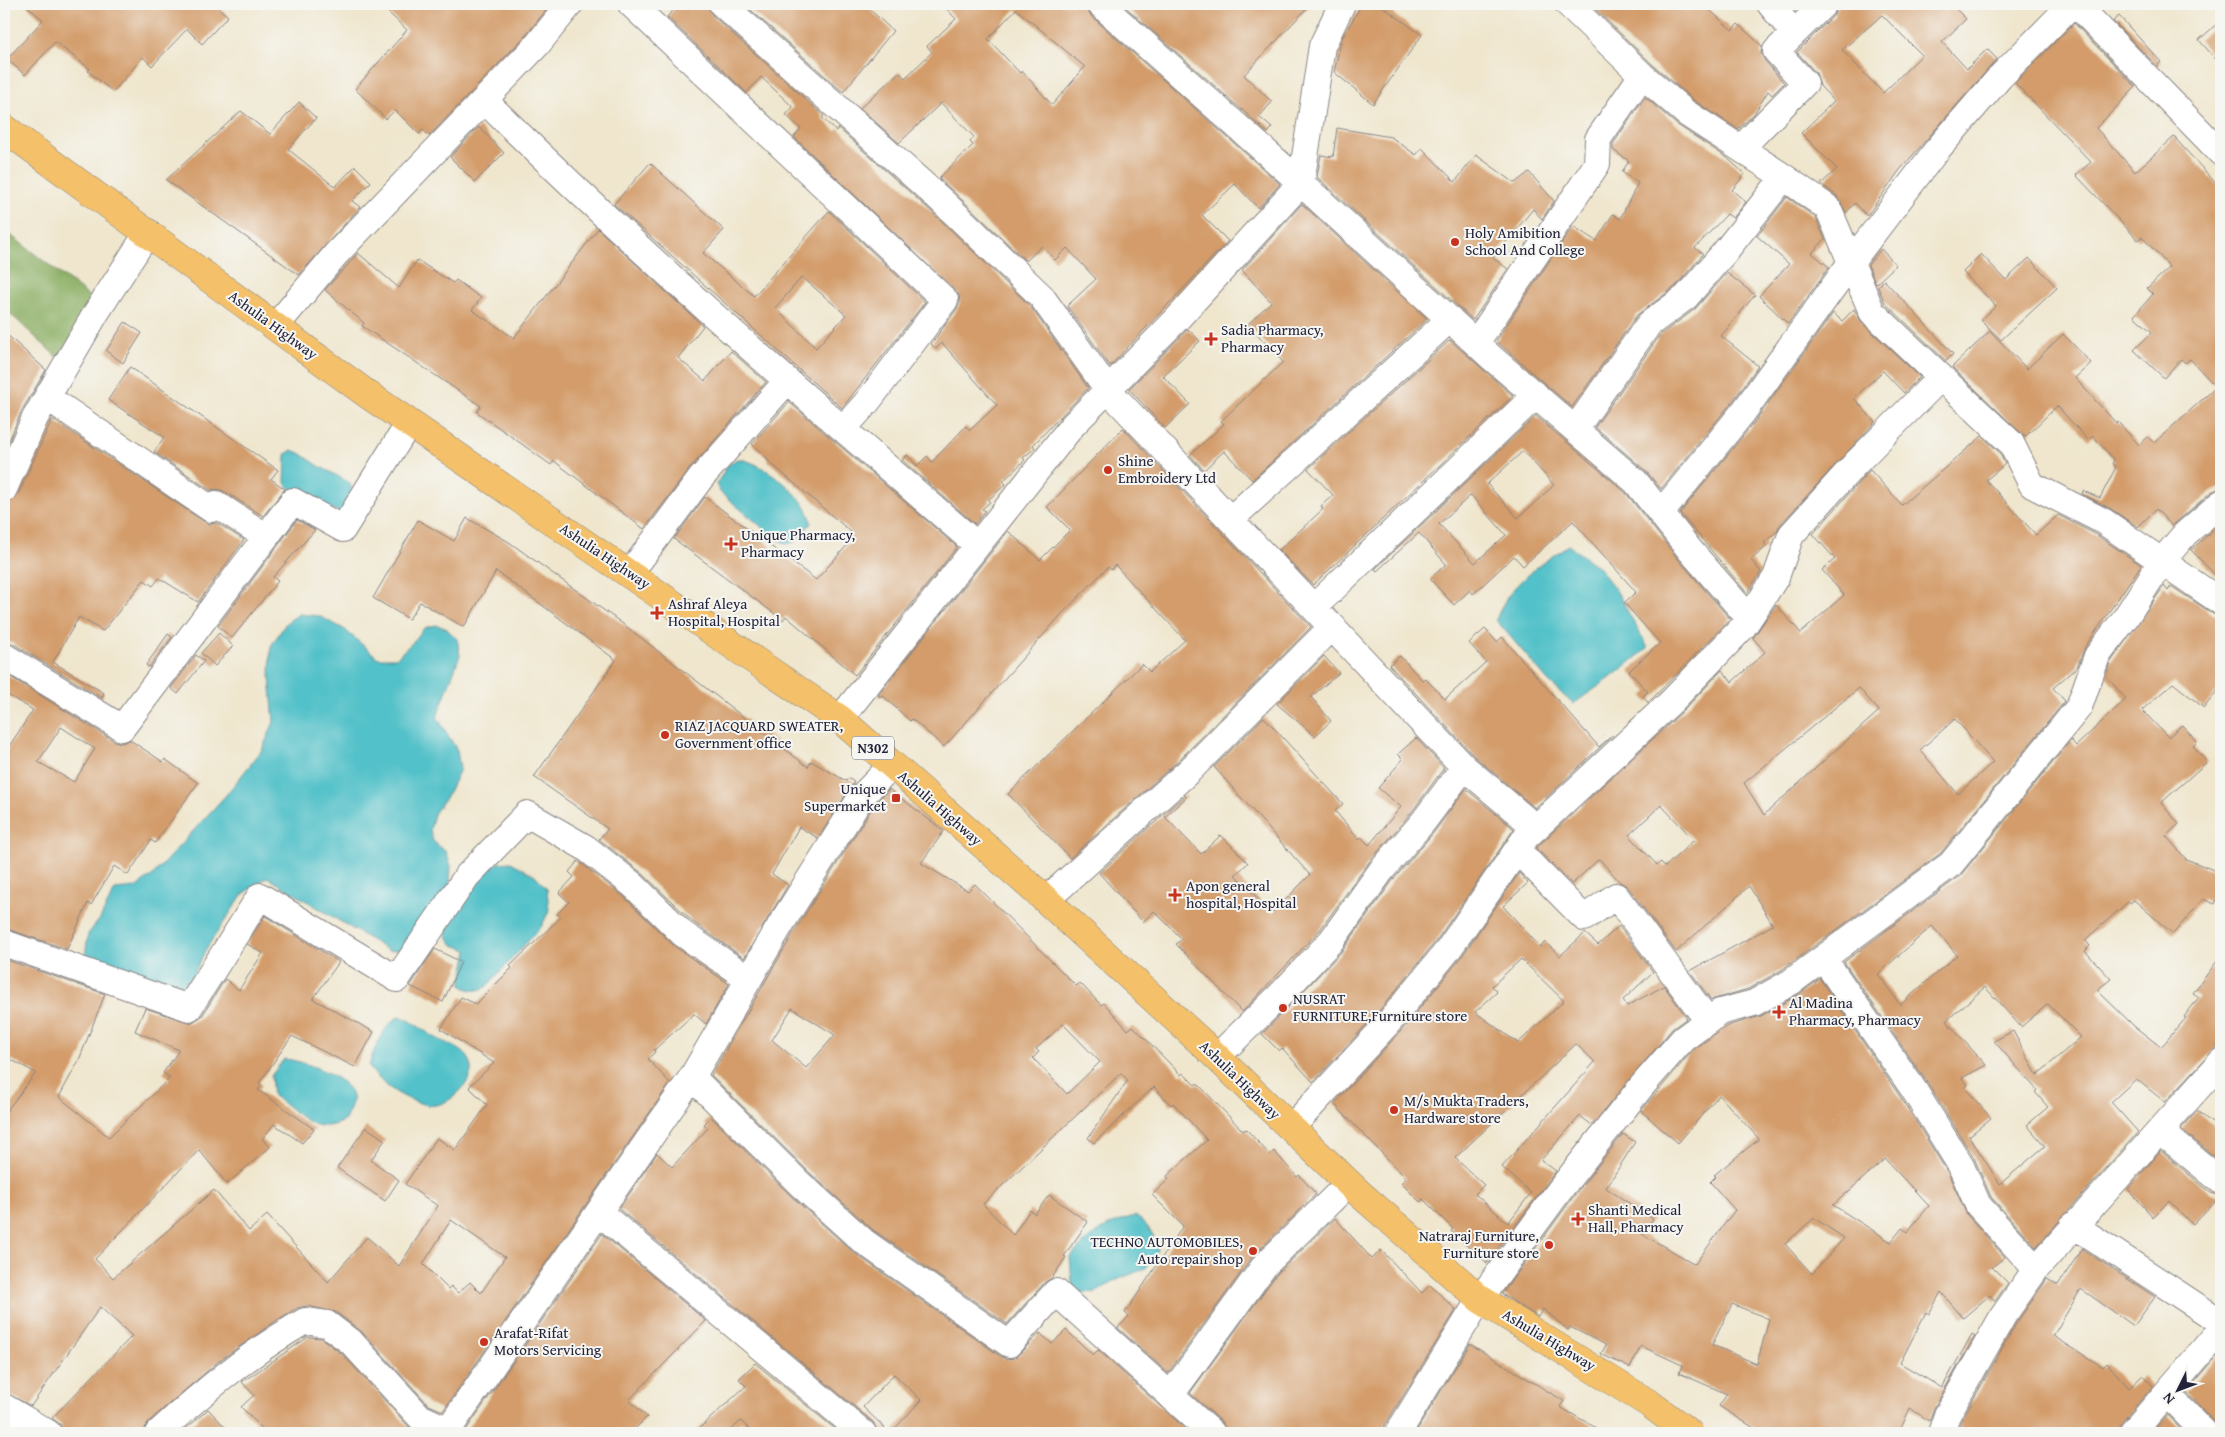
<svg xmlns="http://www.w3.org/2000/svg" width="2225" height="1437" viewBox="0 0 2225 1437" font-family="'Gentium Book Plus',serif">
	<style>
		.forest { fill: #8aad62; stroke: #56684e }
		.water { fill: #53c1c9; stroke: #3a7282 }
		.building { fill: #d39c6a; fill-rule: evenodd }
		.lines { fill: none; stroke-linecap: round; stroke-linejoin: round }
		.street-casing { stroke: #888484; stroke-width: 28 }
		.highway-casing { stroke: #888484; stroke-width: 29 }
		.street { stroke: #fff; stroke-width: 26 }
		.highway { stroke: #f4c16a; stroke-width: 28 }
		.poi-dot { fill: #c8321e; stroke: #f6f6f2; stroke-width: 2 }
		.labels { text-anchor: middle; stroke-width: 4; stroke-linejoin: round; paint-order: stroke }
		.shield { fill: #f6f6f2; stroke: #626272; stroke-width: 1 }
		.shield-label { font-size: 14px; font-weight: bold; fill: #22223b }
		.poi-label { font-size: 15px; fill: #22223b; stroke: #f6f6f2; text-anchor: start }
		.street-label { font-size: 15px; fill: #22223b; stroke: #f6f6f2 }
	</style>
	<rect width="100%" height="100%" fill="#f6f6f2"/>
	<filter id="ink" filterUnits="userSpaceOnUse"><feTurbulence type="fractalNoise" baseFrequency=".02" numOctaves="2"/><feDisplacementMap in="SourceGraphic" scale="10" xChannelSelector="R" yChannelSelector="G"/><feConvolveMatrix kernelMatrix="1 2 1 2 8 2 1 2 1" color-interpolation-filters="sRGB"/></filter>
	<filter id="wash" filterUnits="userSpaceOnUse"><feTurbulence type="fractalNoise" baseFrequency=".0096" numOctaves="4" result="noise"/><feDisplacementMap in="SourceGraphic" scale="20" xChannelSelector="R" yChannelSelector="G"/><feGaussianBlur stdDeviation="1.12" result="paint"/><feColorMatrix in="noise" values="0 0 0 0 0 0 0 0 0 0 0 0 0 0 0 0 0 1.4 0 .05"/><feComposite in="paint" operator="in"/></filter>
	<g filter="url(#wash)">
		<rect width="100%" height="100%" fill="#efe6cd"/>
		<path class="forest" d="M4 230 95 301 58 358 4 308Z"/>
		<path class="water" d="M292 450 300 453 319 466 350 483 354 497 341 513 294 492 285 483 286 454Z
			M737 459C760 459 811 499 811 523L797 541 788 544 776 539 720 492 717 483 728 465Z
			M1568 545 1598 567 1616 590 1648 648 1609 679 1573 704 1548 681 1496 620C1510 582 1536 568 1568 545Z
			M299 614 319 616 344 629 378 658H396L415 640 424 628 436 625 446 628 457 639 460 655 437 717 457 750 460 769 449 792 434 814 430 830 433 841 446 852 451 866 450 883 406 949 389 951 267 877 242 895 206 949 192 977 179 987 150 986 104 968 85 957 88 934 100 919 115 890 135 888 152 876 226 795 262 750 274 722 270 677 271 646 286 623Z
			M511 862 536 876 547 889 549 911 541 927 486 987C476 992 470 991 461 985L468 950 453 945 446 935 448 923 486 871 498 863Z
			M400 1016C413 1021 421 1029 433 1036 444 1044 464 1047 470 1061 478 1081 447 1109 428 1105 406 1101 380 1085 369 1066 374 1049 384 1024 400 1016Z
			M284 1059C301 1060 350 1077 352 1097 353 1105 348 1113 345 1120 313 1138 299 1112 273 1096L271 1076Z
			M1135 1216C1149 1225 1154 1234 1158 1250L1146 1268 1112 1282 1097 1292 1081 1293 1072 1285 1070 1257C1089 1237 1107 1223 1135 1216Z"/>
		<g id="blocks">
			<path class="building" d="M25 4H214L228 16 202 44 187 29 152 66 143 57 113 92 88 71 90 69 55 42 25 75 7 59 43 20Z
				M379 4H551L526 35 429 136 423 130 419 134 395 110 386 119 355 89 407 30Z
				M679 4H707L712 15 824 116 822 118 836 131 838 128 933 213 1030 306 1088 388 1033 445 1035 448 1023 458 1025 460 1003 481 1006 484 988 500 990 502 982 509 985 511 975 524 902 460 907 455 917 466 927 456 932 462 966 426 970 430 997 405 942 343 936 349 931 344 957 309 960 302 959 295 794 137 801 129 786 115 793 107 761 77 747 93 667 17Z
				M744 4H864L893 31 843 92Z
				M942 4H1085L1090 15 1280 184 1258 208 1235 184 1202 215 1228 241 1110 366 1067 306 1096 279 1067 248 1055 260 1042 246 1026 261 939 178 973 145 970 142 974 137 941 103 899 143 860 108 899 72 905 78 932 52 927 46 956 19ZM1016 9 1085 67 1052 105 1022 71 1020 73 988 39Z
				M1122 4H1311L1244 75 1272 102 1259 117 1272 128 1268 133Z
				M1362 4H1379L1422 35 1373 104 1334 72 1342 38Z
				M1600 4H1703L1732 30 1738 24 1762 46 1761 54 1765 61 1784 83 1772 95 1768 91 1754 114 1738 129 1695 101 1652 64 1595 9Z
				M1839 4H1951L1966 19 1942 42 1967 69 1987 49 1997 59 1899 171 1867 216 1855 203 1846 213 1837 196 1821 184 1837 169 1801 133 1834 101 1820 86 1816 73 1797 52 1834 15ZM1882 15 1922 55 1883 93 1842 50Z
				M2119 16 2161 62 2157 66 2113 21Z
				M2221 20V65L2199 40Z
				M2074 23 2136 87 2096 128 2135 172 2174 137 2221 189V488L2211 492 2172 526 2156 509 2138 527 2111 509 2082 494 2083 491 2100 498 2116 467 2112 464 2114 460 2093 436 2088 440 2057 406 2025 437 1952 367 1990 331 2027 369 2063 334 2091 363 2075 378 2116 423 2118 422 2139 445 2148 437 2154 443 2216 387 2190 359 2185 363 2181 359 2164 378 2134 350 2152 332 2134 316 2153 294 2147 288 2169 268 2168 265 2142 237 2138 240 2076 175 2091 162 2015 83Z
				M1645 97 1676 124 1726 157 1745 174 1732 190 1746 202 1733 218 1727 214 1695 248 1703 254 1676 286 1637 315 1572 407 1496 341 1573 226 1596 241 1613 214 1620 219 1638 183 1622 172 1629 161 1613 150V144Z
				M299 102 316 118 288 149 335 187 355 166 371 182 352 201 360 207 299 275 166 180 241 111 270 134Z
				M479 127 504 153 475 182 450 157Z
				M1337 128 1391 137 1416 155 1422 148 1455 182 1476 155 1515 183 1529 172 1554 201 1542 219 1533 209 1493 258 1508 269 1473 320 1317 177 1321 155 1333 157Z
				M650 163 724 230 703 253 754 296 829 211 925 302 842 408 614 204ZM802 277 846 315 816 348 775 308Z
				M1787 197 1816 218 1825 239 1812 253 1829 267 1788 324 1759 296 1789 264 1757 236Z
				M1302 204 1427 319 1252 480 1224 451 1204 470 1190 455 1224 424 1221 421 1283 362 1248 324 1271 302 1242 270Z
				M598 229 703 326 678 358 705 381 731 351 766 382 690 468 644 529 554 461 551 465 477 412 481 406 362 326 364 323 325 290 358 253 399 288 417 260 453 283 456 280 481 298 472 310 514 338Z
				M1881 249 1896 265 1876 284 1868 265Z
				M1981 254 2006 280 2029 258 2057 288 2001 340 1981 320 1996 306 1963 272Z
				M1727 273 1755 295 1721 336 1758 366 1732 402 1661 489 1646 471 1595 427 1660 335 1695 309Z
				M1884 280 1953 354 1946 361 1885 303 1878 287Z
				M1854 309 1862 323 1920 377 1904 393 1883 371 1854 398 1875 422 1780 525 1776 532 1764 543 1767 546 1751 560 1761 572 1747 593 1680 513 1756 420 1833 313 1842 321Z
				M125 322 142 333 123 363 106 351Z
				M1188 329 1200 341 1163 376 1190 404 1165 428 1129 389Z
				M4 332 46 370 22 410 4 452Z
				M1450 340 1513 396 1313 585 1279 550 1323 509 1321 506 1333 495 1308 469Z
				M130 367 278 470 271 479 285 489 263 516 224 491 217 489 210 490 154 452 164 437 108 400Z
				M789 402 957 547 855 675 786 616 783 620 674 539 705 497 816 580 850 542 845 537 851 532 767 460 768 459 752 444Z
				M1536 416 1625 492 1678 559 1730 619 1648 703 1643 696 1648 692 1629 671 1660 643 1624 603 1636 592 1573 521 1523 566 1514 556 1473 594 1470 590 1454 605 1430 579 1446 564 1419 533 1377 571 1375 569ZM1523 451 1554 485 1518 518 1487 484ZM1471 495 1506 535 1475 563 1439 524Z
				M52 419 203 521 209 524 217 523 244 540 198 602 159 578 153 586 144 580 103 631 79 617 53 662 104 693 102 698 12 643 4 641V504L12 501 18 495Z
				M1123 428 1311 627 1180 759 1070 858 1008 794 1142 664 1150 672 1185 640 1115 565 1111 570 1108 567 1061 615 944 747 912 719 910 721 882 695 880 697 878 695 1008 531 1040 560 1070 530 1047 507Z
				M1982 436 1999 452 2005 464 1986 480 2036 535 2058 515 2095 534 2141 565 2085 647 2077 667 2053 688 2065 701 1941 853 1783 969 1748 989 1711 1000 1690 971 1773 925 1749 886 1676 952 1628 887 1620 882 1599 859 1572 884 1536 848 1682 712 1722 670 1732 682 1765 652 1753 638 1776 605 1801 633 1844 595 1822 570 1835 559 1813 534 1870 470 1902 505ZM1859 688 1879 711 1764 815 1744 783ZM1955 719 1993 762 1958 794 1920 750ZM1661 805 1694 840 1665 867 1661 862 1657 865 1629 835Z
				M467 518 509 542 623 624 808 767 811 761 846 781 848 778 854 782 818 838 799 827 772 874 788 885 744 958 693 922 643 874 599 839 608 829 534 777 616 660 496 571 464 627 420 602 409 619 373 598 418 520 454 541Z
				M297 520 315 530 273 577 278 581 232 638 218 626Z
				M2221 523V581L2191 550Z
				M2164 586 2168 591 2171 586 2213 614 2221 617V686L2204 708 2173 683 2142 710 2168 737 2182 725 2197 742 2193 746 2207 762 2161 803 2179 824 2166 836 2186 859 2221 873V891L2215 904 2203 899 2173 934 2134 900 2130 903 2128 902 2085 940 2090 946 2085 951 2111 979 2097 990 2135 1027 2161 1047 2186 1018 2184 1017 2199 997 2193 993 2221 956V1042L2165 1102 2136 1079 2111 1102 2138 1132 2036 1247 1991 1197 1974 1158 1927 1082 1844 962 1960 876 2071 740 2076 746 2126 699 2106 676 2110 663ZM1932 926 1957 955 1900 1005 1878 974ZM1985 987 2021 1027 2048 1004 2081 1037 2037 1075 2013 1031 1994 1041 2037 1090 2035 1092 2048 1107 2027 1125 2045 1146 2000 1184 1969 1136 1991 1118 1965 1088 1968 1085 1962 1078 1986 1065 1946 1021Z
				M1485 629 1497 642 1502 637 1599 747 1613 735 1535 808 1474 756 1389 665 1400 656 1422 680 1425 678 1445 699 1486 662 1469 643Z
				M219 633 233 646 215 666 201 653Z
				M168 634 172 637 149 667 146 665Z
				M196 655 204 661 178 694 171 688Z
				M1324 656 1339 673 1311 697 1331 721 1315 736 1277 704Z
				M4 673 114 741 122 743 130 740 163 762 165 759 198 783 155 843 151 840 128 875 114 866 91 905 88 903 67 949 4 928V754L33 710 4 693ZM61 727 95 749 74 782 38 762Z
				M1264 717 1343 804 1335 811 1359 839 1361 837 1369 845 1401 807 1378 788 1403 759 1398 754 1416 738 1444 768 1411 813 1369 862 1319 931 1242 1012 1176 944 1182 939 1154 911 1143 922 1099 873 1185 795 1186 797 1165 817 1201 854 1221 835 1248 863 1235 875 1272 913 1310 875 1214 767Z
				M889 789 944 831 921 863 968 891 975 884 1076 986 1080 983 1101 1005 1104 1003 1128 1030 1133 1026 1181 1075 1183 1073 1195 1085 1197 1083 1243 1131 1246 1129 1270 1155 1274 1151 1297 1177 1299 1175 1316 1194 1253 1256 1168 1373 1118 1328 1129 1316 1125 1313 1183 1226 1152 1195 1169 1179 1167 1176 1207 1140 1173 1103 1171 1105 1154 1087 1094 1143 1088 1138 1128 1080 1121 1073 983 1204 1013 1235 1030 1210 1035 1214 1049 1195 1088 1222 1064 1256 1066 1257 1052 1278 1045 1282 1007 1324 872 1229 810 1173 711 1075 794 932 874 805ZM792 1008 835 1035 806 1068 772 1040ZM1063 1024 1100 1062 1067 1094 1033 1058 1039 1052 1036 1049Z
				M1466 789 1514 829 1436 941 1379 1011 1313 1082 1282 1048 1279 1051 1262 1034 1342 951 1393 880 1434 832Z
				M578 861 623 896 674 946 729 984 706 1024 694 1014 654 1050 655 1052 648 1059 670 1083 443 1411 429 1405 361 1331 336 1312 307 1306 297 1308 277 1320 219 1361 148 1422 143 1433H63L61 1425 52 1418 132 1336 100 1307 31 1406 4 1392V1114L36 1073 10 1059 11 1057 4 1053V959L105 994 79 1060 59 1097 109 1137 170 1078 163 1073 179 1050 135 1031 145 1008 191 1023 202 1016 225 979 239 990 263 953 247 944 265 916 339 962 313 999 374 1032 355 1067 292 1036 259 1083 262 1085 258 1090 314 1129 302 1143 274 1124 262 1139 270 1147 227 1184 199 1150 95 1259 113 1278 214 1190 249 1231 267 1215 328 1282 367 1237 399 1266 438 1206 405 1184 437 1138 455 1150 487 1105 469 1087 494 1063 441 1029 461 997 476 1004 512 968 510 966 561 917 557 914 569 902 559 893 574 877 569 872ZM451 1220 505 1257 481 1293 470 1282 458 1293 451 1286 448 1289 423 1264Z
				M1519 873 1528 883 1503 906 1540 947 1545 942 1560 956 1585 933 1598 945 1619 926 1653 972 1623 1000 1627 1006 1664 986 1687 1018 1672 1029 1592 1125 1580 1116 1541 1160 1556 1171 1487 1263 1451 1231 1453 1229 1423 1199 1420 1202 1401 1183 1406 1178 1334 1104 1401 1031 1460 959ZM1521 959 1564 1001 1518 1043 1475 1012 1497 992 1492 986ZM1576 1044 1595 1062 1502 1167 1531 1193 1508 1223 1475 1194 1484 1185 1455 1158Z
				M435 949 461 962 443 1002 410 986Z
				M1820 979 1901 1098 1948 1173 1967 1215 2005 1257 1992 1267 2008 1283 1995 1301 1990 1295 1963 1318 1941 1292 1929 1314 1926 1312 1900 1363 1942 1388 1972 1334 1975 1336 1934 1408 1929 1421 1910 1408 1899 1433H1762L1719 1406 1727 1394 1679 1373 1682 1365 1641 1346 1630 1368 1601 1354 1606 1345 1570 1327 1568 1330 1543 1309 1538 1317 1502 1294 1574 1196 1623 1134 1635 1142 1606 1188 1653 1219 1642 1234 1695 1264 1735 1210 1710 1182 1716 1176 1714 1175 1759 1139 1719 1095 1678 1143 1641 1111 1693 1050 1727 1026 1761 1016 1798 995ZM1885 1159 1929 1206 1907 1232 1902 1228 1891 1242 1833 1205ZM1814 1218 1844 1238 1812 1274 1785 1244ZM1732 1304 1769 1319 1757 1364 1712 1345Z
				M2197 1111 2221 1130V1162L2181 1129Z
				M711 1117 790 1195 853 1252 1000 1356 1007 1359 1015 1358 1040 1333 1052 1344 1066 1330 1093 1355 1098 1350 1190 1433H891L921 1400 894 1374 863 1407 890 1433H878L873 1422 619 1209 657 1153 672 1167 708 1128 704 1124Z
				M366 1127 385 1140 371 1160 399 1180 385 1201 337 1168Z
				M2161 1151 2211 1193 2221 1196 2193 1225 2169 1201 2153 1217 2128 1189Z
				M1335 1218 1372 1259 1381 1250 1422 1293 1430 1285 1456 1310 1385 1425 1383 1433H1227L1222 1422 1190 1393 1276 1275Z
				M602 1234 706 1321 629 1400 647 1417 631 1433H467L466 1430Z
				M2082 1249 2155 1297 2134 1326 2081 1289 2053 1336 2103 1367 2107 1363 2129 1388 2143 1375 2153 1386 2121 1423 2117 1433H1957L1961 1421 2016 1324 2047 1279 2058 1285Z
				M308 1337 321 1338 342 1354 409 1427 419 1433H267L241 1407 254 1395 242 1382Z
				M1470 1344 1564 1401 1560 1407 1605 1433H1415Z
				M2221 1352V1433H2220L2216 1423 2186 1392Z
				M755 1363 840 1433H753L741 1421 727 1433H694L746 1386 739 1379Z
				M208 1409 231 1433 182 1432 203 1414Z
				M2167 1415 2184 1433H2152Z"/>
		</g>
	</g>
	<g filter="url(#ink)">
		<use href="#blocks" fill-opacity="0" stroke="#888484" stroke-width="1"/>
		<g class="lines">
			<defs>
				<path id="street" d="M631 4 945 300 868 401 843 429 977 545
					M722 4 943 202 1041 296 1108 390 1464 767 1536 828
					M1100 4 1301 183 1492 358 1636 482 1689 549 1749 618
					M1568 4 1642 75 1686 113 1784 177 1828 208 1872 312 2011 443 2032 485 2103 521 2221 602
					M1770 4 1794 33
					M2076 4 2221 153
					M484 100C600 214 720 323 843 429
					M1741 148 1805 83 1776 51 1824 4
					M275 327 336 254 537 45 570 4
					M1476 343 1597 164 1598 139 1642 75
					M47 397 211 509 216 504 265 536
					M1576 428 1649 324 1686 297 1724 253 1784 177
					M4 489 35 418 96 313 148 232
					M1661 513 1744 411 1852 261 1936 151 2000 77 2072 4
					M1231 519 1450 319
					M630 573 701 478 787 381
					M1314 607 1536 395
					M4 656 122 728 293 501 343 529 409 423
					M840 719 1072 426 1178 318 1301 183 1322 46 1342 4
					M1517 850 1584 918 1616 896 1708 1021
					M1046 900 1190 770 1333 626
					M4 943 189 1008 260 896 397 979 467 876 527 814 586 848 633 885 683 934 749 979
					M1824 959 1914 1090 1961 1166 1978 1205 2036 1269
					M1217 1057 1283 992 1331 941 1381 871 1423 822 1464 767
					M692 1077 800 1184 863 1241 1009 1344 1056 1292 1212 1433
					M1291 1128 1390 1021 1448 950 1526 837 1672 701 1744 626 1776 577 1791 535 1856 463 1941 377
					M2160 1131 2221 1181
					M600 1213 863 1433
					M2073 1225 2221 1322
					M2167 1394 2205 1433
					M1170 1396 1265 1265 1348 1184
					M4 1407 48 1433
					M158 1433C204 1391 251 1352 305 1321L327 1324 352 1343 420 1417 448 1430
					M452 1433 448 1430 692 1077 781 924 862 796 892 765
					M1398 1433 1480 1299 1562 1187 1641 1087 1683 1039 1720 1012 1754 1003 1791 982 1951 864 2079 707 2097 656 2126 617 2162 561 2185 534 2221 503
					M1941 1433 1947 1415 2003 1316 2036 1269 2221 1062
					M2132 1433 2221 1329"/>
				<path id="highway" d="M4 128 367 394 840 719 1046 900 1202 1043 1359 1193 1480 1299 1650 1404 1689 1433"/>
			</defs>
			<use href="#street" class="street-casing"/>
			<use href="#highway" class="highway-casing"/>
			<use href="#street" class="street"/>
			<use href="#highway" class="highway"/>
		</g>
	</g>
	<g class="poi-dot">
		<circle cx="1455" cy="242" r="5"/>
		<path d="M1208.5 331.5h5v5h5v5h-5v5h-5v-5h-5v-5h5z"/>
		<circle cx="1108" cy="470" r="5"/>
		<path d="M728.5 536.5h5v5h5v5h-5v5h-5v-5h-5v-5h5z"/>
		<path d="M654.5 605.5h5v5h5v5h-5v5h-5v-5h-5v-5h5z"/>
		<circle cx="665" cy="735" r="5"/>
		<rect x="891" y="793" width="10" height="10" rx="2.5"/>
		<path d="M1172.5 887.5h5v5h5v5h-5v5h-5v-5h-5v-5h5z"/>
		<circle cx="1283" cy="1008" r="5"/>
		<path d="M1776.5 1004.5h5v5h5v5h-5v5h-5v-5h-5v-5h5z"/>
		<circle cx="1394" cy="1110" r="5"/>
		<path d="M1575.5 1211.5h5v5h5v5h-5v5h-5v-5h-5v-5h5z"/>
		<circle cx="1549" cy="1245" r="5"/>
		<circle cx="1253" cy="1251" r="5"/>
		<circle cx="484" cy="1342" r="5"/>
	</g>
	<g class="labels">
		<rect class="shield" x="852" y="736.5" width="42" height="23" rx="4"/>
		<g class="shield-label">
			<text x="873" y="753">N302</text>
		</g>
		<g class="poi-label">
			<text x="1465" y="238">Holy Amibition<tspan x="1465" dy="17">School And College</tspan></text>
			<text x="1221" y="335">Sadia Pharmacy,<tspan x="1221" dy="17">Pharmacy</tspan></text>
			<text x="1118" y="466">Shine<tspan x="1118" dy="17">Embroidery Ltd</tspan></text>
			<text x="741" y="540">Unique Pharmacy,<tspan x="741" dy="17">Pharmacy</tspan></text>
			<text x="668" y="609">Ashraf Aleya<tspan x="668" dy="17">Hospital, Hospital</tspan></text>
			<text x="675" y="731">RIAZ JACQUARD SWEATER,<tspan x="675" dy="17">Government office</tspan></text>
			<text x="886" y="794" text-anchor="end">Unique<tspan x="886" dy="17">Supermarket</tspan></text>
			<text x="1186" y="891">Apon general<tspan x="1186" dy="17">hospital, Hospital</tspan></text>
			<text x="1293" y="1004">NUSRAT<tspan x="1293" dy="17">FURNITURE,Furniture store</tspan></text>
			<text x="1789" y="1008">Al Madina<tspan x="1789" dy="17">Pharmacy, Pharmacy</tspan></text>
			<text x="1404" y="1106">M/s Mukta Traders,<tspan x="1404" dy="17">Hardware store</tspan></text>
			<text x="1588" y="1215">Shanti Medical<tspan x="1588" dy="17">Hall, Pharmacy</tspan></text>
			<text x="1539" y="1241" text-anchor="end">Natraraj Furniture,<tspan x="1539" dy="17">Furniture store</tspan></text>
			<text x="1243" y="1247" text-anchor="end">TECHNO AUTOMOBILES,<tspan x="1243" dy="17">Auto repair shop</tspan></text>
			<text x="494" y="1338">Arafat-Rifat<tspan x="494" dy="17">Motors Servicing</tspan></text>
		</g>
		<g class="street-label">
			<text transform="translate(273 325) rotate(36)" y="5">Ashulia Highway</text>
			<text transform="translate(605 556) rotate(34)" y="5">Ashulia Highway</text>
			<text transform="translate(940 808) rotate(41)" y="5">Ashulia Highway</text>
			<text transform="translate(1240 1080) rotate(44)" y="5">Ashulia Highway</text>
			<text transform="translate(1549 1340) rotate(31)" y="5">Ashulia Highway</text>
		</g>
	</g>
	<rect width="2225" height="1437" fill="none" stroke="#f6f6f2" stroke-width="20"/>
	<g transform="translate(2178 1390) rotate(228)" stroke="#f6f6f2" stroke-width="4" paint-order="stroke">
	<path d="M0-4L9 19L0 12L-9 19Z" fill="#22223b"/>
	<text y="-8" font-size="14" font-weight="bold" text-anchor="middle" fill="#22223b">N</text>
	</g>
</svg>
